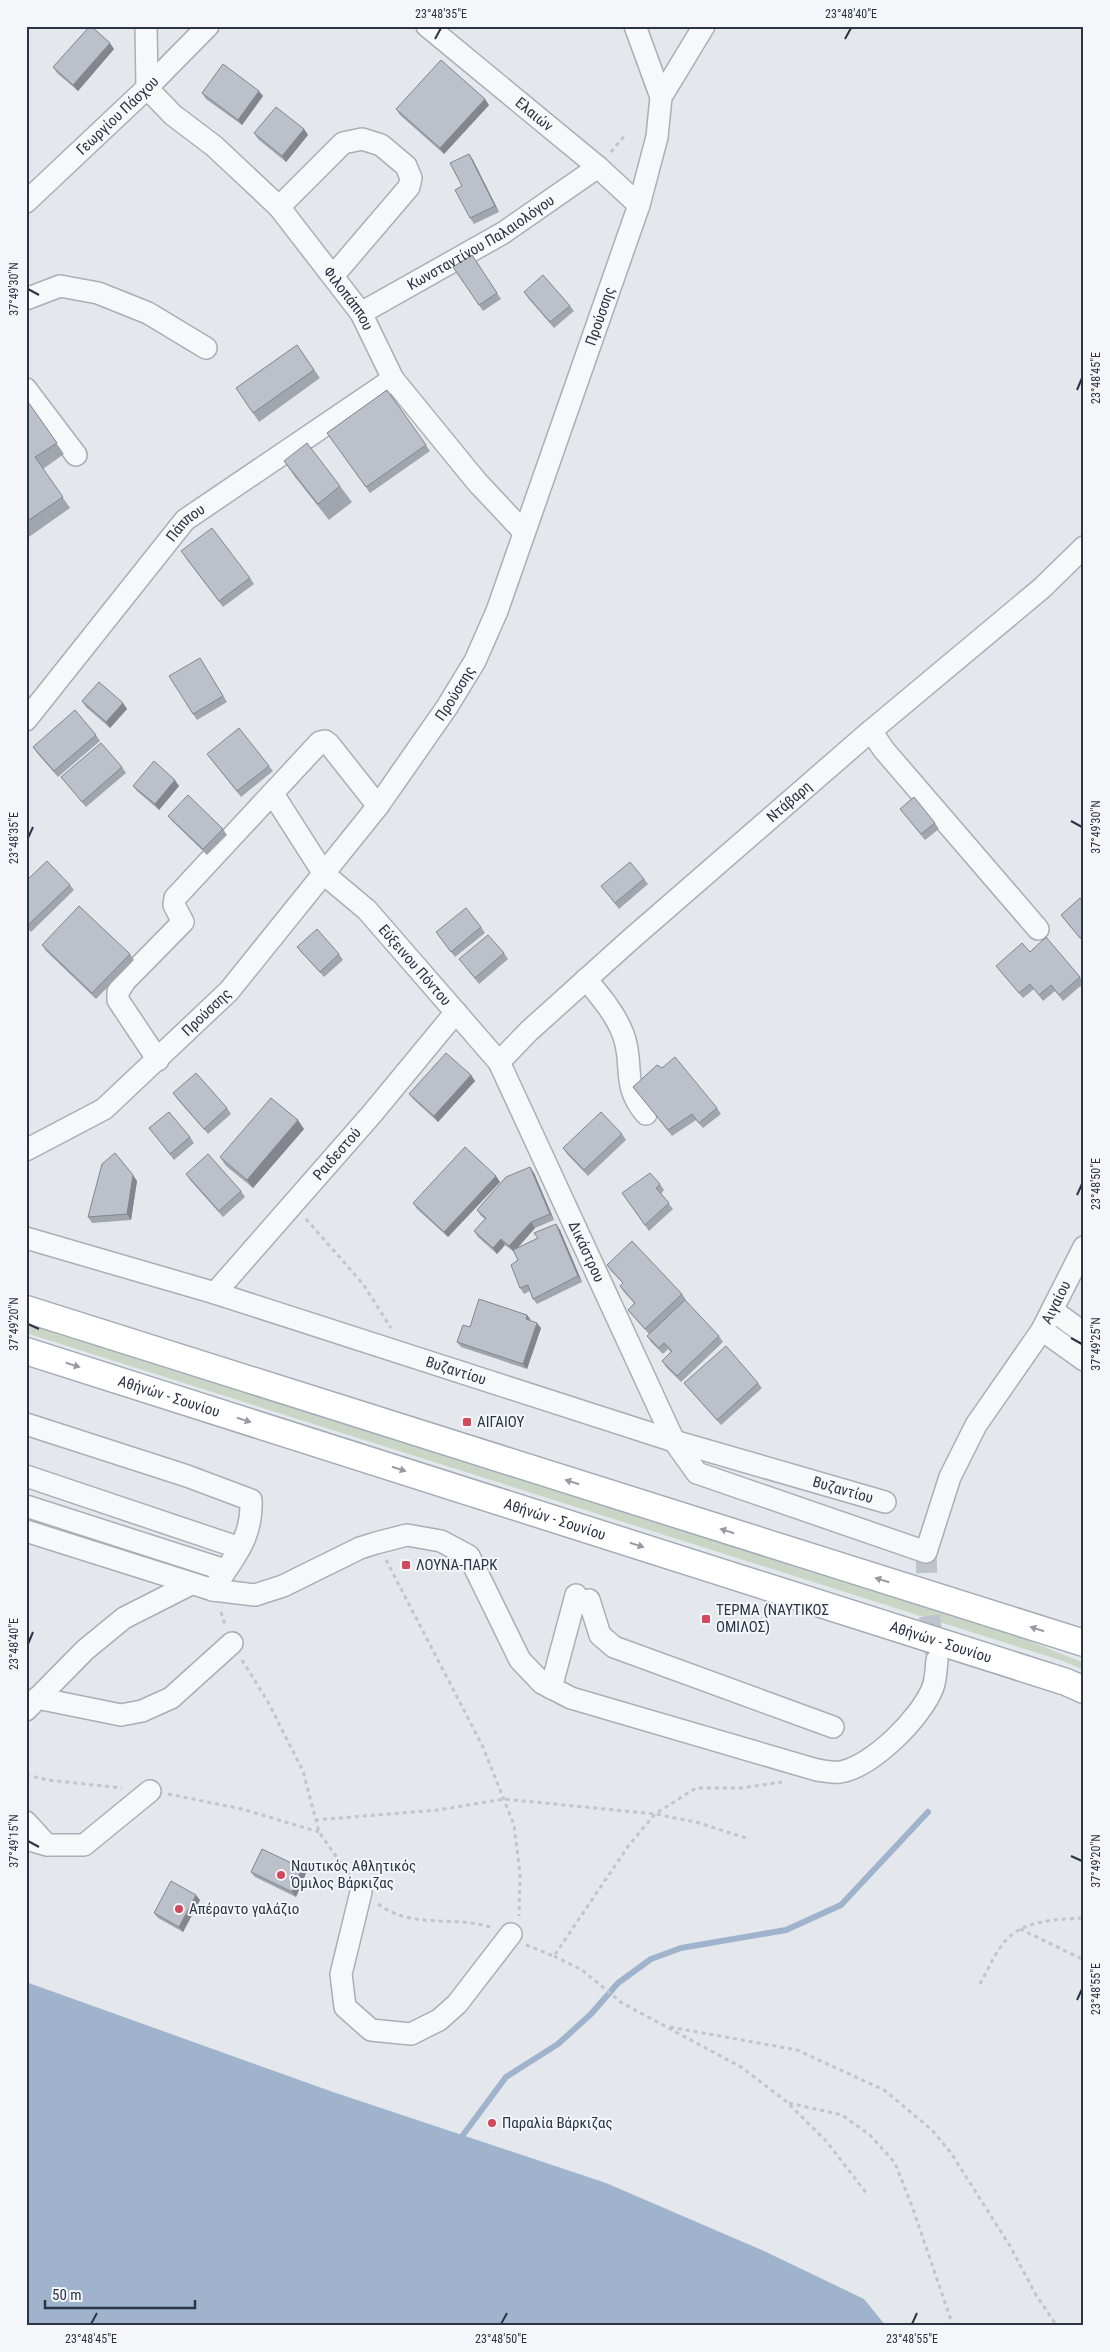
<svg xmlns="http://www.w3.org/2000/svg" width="1110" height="2352" viewBox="0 0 1110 2352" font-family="'Roboto Condensed',sans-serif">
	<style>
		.green { fill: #c9d6c5 }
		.water { fill: #9fb4cc }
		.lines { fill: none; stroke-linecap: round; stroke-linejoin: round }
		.stream { stroke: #9fb4cc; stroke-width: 6 }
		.minor-tunnel { stroke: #bfc3cb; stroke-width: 21; stroke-dasharray: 21 11; stroke-linecap: butt }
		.minor-casing { stroke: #a9aeb7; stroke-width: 24 }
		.major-casing { stroke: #a3abb8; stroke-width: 29 }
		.path { stroke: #c2c5cb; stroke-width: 3; stroke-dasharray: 4 4; stroke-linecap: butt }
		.minor { stroke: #f7f8fa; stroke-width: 21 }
		.major { stroke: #fff; stroke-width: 26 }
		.wall { fill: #a1a5ae }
		.shaded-wall { fill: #83868d }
		.building { fill: #bbc0ca; stroke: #83868d }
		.oneway { fill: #959aa2 }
		.ticks { fill: none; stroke: #2b3445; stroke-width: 2 }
		.poi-dot { fill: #d1495b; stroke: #f4f6f9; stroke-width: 2 }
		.labels { text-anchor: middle; stroke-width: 4; stroke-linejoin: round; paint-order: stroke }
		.street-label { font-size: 15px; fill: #2b3445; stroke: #f4f6f9 }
		.poi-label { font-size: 15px; fill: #2b3445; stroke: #f4f6f9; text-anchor: start }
		.neatline { fill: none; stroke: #2b3445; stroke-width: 2 }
		.ticks-label { font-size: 12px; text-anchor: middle; fill: #2b3445 }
	</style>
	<rect width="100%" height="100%" fill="#e4e7ec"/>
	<path class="green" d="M26 1322 1007 1632 1084 1663V1670L1066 1662 26 1333Z"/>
	<path class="water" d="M26 1982 333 2092 606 2183 764 2251 864 2299 886 2326H26Z"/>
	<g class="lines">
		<path class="stream" d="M463 2135 506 2077 558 2044 591 2014 618 1983 651 1959 681 1948 786 1930 841 1905 928 1812"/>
		<path class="minor-tunnel" d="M926 1552 928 1608 935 1653"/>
		<defs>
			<g id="minor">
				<path id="s1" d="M146 26 147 88 173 115 214 146 279 207 361 313 393 379 477 482 523 531"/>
				<path id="s2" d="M427 26 598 167 639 205"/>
				<path d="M635 26 661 97"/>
				<path id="s3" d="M26 202 147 88 208 26"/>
				<path d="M279 207 343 143 362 139 381 145 406 166 411 178 409 187 333 276"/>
				<path d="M26 299 60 286 98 293 148 313 206 348"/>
				<path id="s4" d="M361 313 503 233 598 167"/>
				<path d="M26 389 76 455"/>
				<path id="s5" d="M26 720 185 520 393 379"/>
				<path d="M871 731 884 750 1038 929"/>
				<path id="s6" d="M273 794 324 874 367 910 499 1062 674 1441 697 1473 926 1552 950 1477 976 1425 1042 1330 1084 1247"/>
				<path d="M586 979C600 996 615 1013 623 1034 635 1064 620 1084 646 1114"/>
				<path d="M158 1060 118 1000V992L125 981 183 922 174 905 175 898 320 742 325 741 329 744 378 806"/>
				<path id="s7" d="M499 1062 529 1031 630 940 866 735 1042 588 1084 547"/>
				<path id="s8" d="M26 1150 104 1109 229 991 378 806 447 707 475 661 497 611 639 205 657 137 661 97 704 26"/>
				<path id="s9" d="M26 1238 215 1293 674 1441 885 1502"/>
				<path id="s10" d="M215 1293 371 1115 456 1012"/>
				<path d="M1052 1310 1084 1333"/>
				<path d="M1042 1330 1084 1360"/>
				<path d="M26 1424 187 1476 251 1500C253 1539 232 1559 213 1590"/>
				<path d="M26 1476 240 1548"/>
				<path d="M26 1506 225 1570"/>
				<path d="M26 1531 213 1590 255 1595 283 1586 360 1548 376 1543 407 1535 441 1541 469 1556 520 1660 542 1683 571 1698 817 1770C824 1771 832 1773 840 1772 872 1767 922 1717 933 1687 936 1679 936 1669 937 1660"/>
				<path d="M589 1600 600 1635 614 1647 833 1727"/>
				<path d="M551 1688 576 1595"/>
				<path d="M37 1698 121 1715 142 1711 171 1698 232 1643"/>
				<path d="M26 1710 85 1650 124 1618 191 1584"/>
				<path d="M26 1822 47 1845"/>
				<path d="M26 1839 47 1845H84L150 1791"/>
				<path d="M361 1892 341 1974 345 2007 371 2030 411 2034 439 2020 457 2004 511 1934"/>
			</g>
			<g id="major">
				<path d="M26 1309 1084 1643"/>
				<path id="s11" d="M26 1351 1066 1682 1084 1690"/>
			</g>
		</defs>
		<use href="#minor" class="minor-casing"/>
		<use href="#major" class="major-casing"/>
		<path class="path" d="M611 152 626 134
			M306 1219 363 1284 391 1328
			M386 1560 483 1747 514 1825 520 1874 519 1916
			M221 1612 225 1625
			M242 1660 268 1702 303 1771 319 1832 350 1876
			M26 1775 48 1780 122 1788
			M168 1794 242 1809 319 1832
			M315 1820 438 1810 504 1799 655 1814 696 1822 746 1838
			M378 1904C414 1930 452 1915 490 1927
			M1020 1929 1084 1960
			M526 1945 554 1956 629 1845 655 1814 696 1788H741L782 1782
			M554 1956 582 1970 622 2003 741 2067 787 2102 827 2142 867 2194
			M980 1984C988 1970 995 1952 1006 1940 1024 1920 1059 1919 1084 1918
			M670 2027 797 2050 884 2090 932 2130 951 2153 1010 2246 1036 2295 1057 2326
			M789 2103 842 2115 870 2135 895 2163 913 2209 953 2326"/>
		<use href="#minor" class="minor"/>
		<use href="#major" class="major"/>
	</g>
	<path class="wall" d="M114 49 78 91 57 73 53 67Z
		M202 93 263 96 242 125 206 99Z
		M489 105 444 154 400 115 396 109Z
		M304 129 308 135 286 162 258 139 254 133Z
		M469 154 473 160 499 212 474 224 470 218 462 186Z
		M472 255 501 299 483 311 453 267Z
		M524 292 570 306 574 311 554 328 528 298Z
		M297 345 320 378 259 422 236 388Z
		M387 390 430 451 370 493 327 433Z
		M26 399 64 454 43 469 70 508 26 539Z
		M284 461 340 486 352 502 329 520 295 477Z
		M185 557 250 578 254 584 223 607Z
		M200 658 227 702 197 720 193 714Z
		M82 701 123 703 127 709 110 728 86 707Z
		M96 735 100 741 58 777 37 753 33 747Z
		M207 754 269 766 273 771 241 797Z
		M122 767 126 773 86 807 61 777Z
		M133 786H179L159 810 137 791Z
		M900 809 935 823 939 829 925 840Z
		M168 816 223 829 227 835 207 855 172 821Z
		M644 879 648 884 619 909 601 886Z
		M26 881 70 885 74 890 31 932 26 927Z
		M1084 903V943L1061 915Z
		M481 927 485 933 455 957 436 932Z
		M42 945 130 954 134 960 96 999 46 951Z
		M297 947 339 954 343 960 324 977 301 952Z
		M1030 952 1080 977 1084 983 1063 1001 1055 991 1043 1001 1034 989 1023 998 996 966Z
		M504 953 508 959 479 984 459 959Z
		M471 1075 475 1081 438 1122 413 1099 409 1094Z
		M633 1087 717 1108 721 1114 703 1128 696 1120 672 1136Z
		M173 1093 227 1108 231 1114 208 1134 177 1099Z
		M149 1128 190 1137 194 1143 174 1160Z
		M304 1129 253 1188 226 1166 220 1157Z
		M622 1134 626 1140 588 1176 567 1154 563 1148Z
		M534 1173 554 1220 535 1228 517 1248 538 1238 534 1233 560 1230 582 1282 537 1304 533 1299 530 1291 524 1294 520 1288 518 1260 514 1252 505 1245 497 1254 478 1237 474 1231 485 1219 481 1216 477 1210Z
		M186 1174 241 1191 245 1197 223 1217 190 1180Z
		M496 1176 500 1182 448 1237 417 1209 413 1203Z
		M137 1181 131 1220 92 1223 88 1217Z
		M660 1184 664 1190 661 1194 673 1209 649 1231 622 1193Z
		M607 1265 682 1294 686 1300 685 1301 719 1336 723 1342 681 1382 666 1367 662 1361 671 1352 668 1349 663 1354 651 1342 647 1336 649 1334 632 1315 628 1310 634 1303 624 1292 620 1286 623 1283 611 1271Z
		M531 1321 541 1328 527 1369 461 1347 457 1342 470 1327Z
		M684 1383H758L762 1388 721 1425 688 1388Z
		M302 1868 306 1873 296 1897 255 1877 251 1872Z
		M200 1900 183 1932 158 1918 154 1913Z"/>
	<path class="shaded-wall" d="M110 43 114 49 78 91 73 85Z
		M259 91 263 96 242 125 238 120Z
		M485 99 489 105 444 154 440 148Z
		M304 129 308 135 286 162 282 156Z
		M469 154 473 160 499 212 495 206Z
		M123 703 127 709 110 728 106 722Z
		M175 780 179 786 159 810 155 804Z
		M471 1075 475 1081 438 1122 434 1116Z
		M298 1120 304 1129 253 1188 247 1180Z
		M530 1167 534 1173 554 1220 550 1214Z
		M133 1175 137 1181 131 1220 127 1214Z
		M496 1176 500 1182 448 1237 444 1232Z
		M531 1222 535 1228 514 1252 509 1246Z
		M556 1224 560 1230 582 1282 578 1276Z
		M501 1239 505 1245 497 1254 493 1248Z
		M527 1315 531 1320 526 1319Z
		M537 1323 541 1328 527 1369 523 1364Z
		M302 1868 306 1873 296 1897 292 1892Z
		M196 1895 200 1900 183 1932 179 1927Z"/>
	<path class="building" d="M90 26H91L110 43 73 85 53 67Z
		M441 60 485 99 440 148 396 109Z
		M223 64 259 91 238 120 202 93Z
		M276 107 304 129 282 156 254 133Z
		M469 154 495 206 470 218 455 190 462 186 450 163Z
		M472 255 497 293 479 305 453 267Z
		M543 275 570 306 550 322 524 292Z
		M297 345 314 370 253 413 236 388Z
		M387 390 426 445 366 487 327 433Z
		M26 399 57 443 35 457 63 497 26 522Z
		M307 443 340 486 318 504 284 461Z
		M212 528 250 578 219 601 181 551Z
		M200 658 223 696 193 714 169 676Z
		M99 682 123 703 106 722 82 701Z
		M75 710 96 735 54 771 33 747Z
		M239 728 269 766 237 791 207 754Z
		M101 743 122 767 82 802 61 777Z
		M154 761 175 780 155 804 133 786Z
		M188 795 223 829 203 849 168 816Z
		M914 797 935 823 921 834 900 809Z
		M47 861 70 885 27 926 26 925V881Z
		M630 862 644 879 615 903 601 886Z
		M1080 898 1084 903V935L1080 938 1061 915Z
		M79 906 130 954 92 993 42 945Z
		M466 908 481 927 451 952 436 932Z
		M317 929 339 954 320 972 297 947Z
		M488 935 504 953 475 978 459 959Z
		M1046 937 1080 977 1059 995 1051 985 1039 995 1030 984 1019 993 996 966 1022 943 1030 952Z
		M446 1053 471 1075 434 1116 409 1094Z
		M675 1057 717 1108 699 1123 692 1114 668 1130 633 1087 657 1065 662 1068Z
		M196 1073 227 1108 204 1129 173 1093Z
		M271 1098 298 1120 247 1180 220 1157Z
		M169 1112 190 1137 170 1154 149 1128Z
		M601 1112 622 1134 584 1170 563 1148Z
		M465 1147 496 1176 444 1232 413 1203Z
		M115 1153 133 1175 127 1214 88 1217 102 1164Z
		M208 1154 241 1191 219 1211 186 1174Z
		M530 1167 550 1214 531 1222 509 1246 501 1239 493 1248 474 1231 486 1218 477 1210 506 1177Z
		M650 1173 660 1184 656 1188 669 1203 645 1225 622 1193Z
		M556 1224 578 1276 533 1299 528 1285 520 1288 511 1265 518 1260 513 1250 538 1238 534 1233Z
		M632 1241 682 1294 645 1329 628 1310 635 1303 620 1286 623 1283 607 1265Z
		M479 1299 527 1315 526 1319 537 1323 523 1364 457 1342 463 1325 470 1327Z
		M685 1300 719 1336 677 1376 662 1361 672 1351 664 1343 659 1348 647 1336Z
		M726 1346 758 1383 717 1420 684 1383Z
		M262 1849 302 1868 292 1892 251 1872Z
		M171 1881 196 1895 179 1927 154 1913Z"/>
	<defs><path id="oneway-solid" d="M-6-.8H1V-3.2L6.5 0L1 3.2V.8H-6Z" transform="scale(1.25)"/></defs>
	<g class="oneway">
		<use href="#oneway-solid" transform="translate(73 1365) rotate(18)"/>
		<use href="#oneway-solid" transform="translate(244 1420) rotate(18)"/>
		<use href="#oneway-solid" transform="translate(399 1469) rotate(18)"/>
		<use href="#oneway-solid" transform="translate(572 1482) rotate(-162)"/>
		<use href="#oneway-solid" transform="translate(727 1531) rotate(-162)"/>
		<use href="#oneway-solid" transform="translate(637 1545) rotate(18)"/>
		<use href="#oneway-solid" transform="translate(882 1580) rotate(-162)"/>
		<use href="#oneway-solid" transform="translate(1037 1629) rotate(-162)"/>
	</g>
	<path class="ticks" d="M435 39 441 28M845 39 851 28M28 289 39 295M1077 390 1082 378M1071 821 1082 827M28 838 33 827M1077 1195 1082 1184M28 1324 39 1329M1071 1338 1082 1344M28 1644 33 1632M28 1841 39 1847M1071 1856 1082 1861M1077 2000 1082 1989M91 2324 97 2313M501 2324 507 2313M912 2324 917 2313"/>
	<g class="poi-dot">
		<rect x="462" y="1417" width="10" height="10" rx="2.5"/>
		<rect x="401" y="1560" width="10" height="10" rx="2.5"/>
		<rect x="701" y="1614" width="10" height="10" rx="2.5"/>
		<circle cx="281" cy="1875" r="5"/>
		<circle cx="179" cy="1909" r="5"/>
		<circle cx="492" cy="2123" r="5"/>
	</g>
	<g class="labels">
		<g class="street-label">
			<text dy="5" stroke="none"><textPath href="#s3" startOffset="126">Γεωργίου Πάσχου</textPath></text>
			<text dy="5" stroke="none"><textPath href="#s2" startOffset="139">Ελαιών</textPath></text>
			<text dy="5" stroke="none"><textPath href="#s4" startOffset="139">Κωνσταντίνου Παλαιολόγου</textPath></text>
			<text dy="5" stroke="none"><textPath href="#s1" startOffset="355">Φιλοπάππου</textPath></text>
			<text dy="5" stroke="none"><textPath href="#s8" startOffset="1039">Προύσσης</textPath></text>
			<text dy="5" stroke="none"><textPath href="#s5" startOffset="254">Πάππου</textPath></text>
			<text dy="5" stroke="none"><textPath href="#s8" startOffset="634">Προύσσης</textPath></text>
			<text dy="5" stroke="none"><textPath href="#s7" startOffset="390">Ντάβαρη</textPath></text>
			<text dy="5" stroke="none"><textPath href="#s6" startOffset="224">Εύξεινου Πόντου</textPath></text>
			<text dy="5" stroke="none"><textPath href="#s8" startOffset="229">Προύσσης</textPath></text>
			<text dy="5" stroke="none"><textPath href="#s10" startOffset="185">Ραιδεστού</textPath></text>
			<text dy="5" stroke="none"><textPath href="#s6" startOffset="561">Δικάστρου</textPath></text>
			<text dy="5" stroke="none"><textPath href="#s6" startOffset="1335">Αιγαίου</textPath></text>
			<text dy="5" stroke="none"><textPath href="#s9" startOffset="450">Βυζαντίου</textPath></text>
			<text dy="5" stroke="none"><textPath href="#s11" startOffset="150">Αθήνών - Σουνίου</textPath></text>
			<text dy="5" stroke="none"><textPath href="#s9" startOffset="855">Βυζαντίου</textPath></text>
			<text dy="5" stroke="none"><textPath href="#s11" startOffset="555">Αθήνών - Σουνίου</textPath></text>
			<text dy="5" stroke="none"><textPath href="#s11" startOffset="960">Αθήνών - Σουνίου</textPath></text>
		</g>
		<g class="poi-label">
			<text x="477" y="1427">ΑΙΓΑΙΟΥ</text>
			<text x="416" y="1570">ΛΟΥΝΑ-ΠΑΡΚ</text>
			<text x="716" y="1615">ΤΕΡΜΑ (ΝΑΥΤΙΚΟΣ<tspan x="716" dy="17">ΟΜΙΛΟΣ)</tspan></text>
			<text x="291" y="1871">Ναυτικός Αθλητικός<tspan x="291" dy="17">Όμιλος Βάρκιζας</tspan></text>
			<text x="189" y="1914">Απέραντο γαλάζιο</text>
			<text x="502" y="2128">Παραλία Βάρκιζας</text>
		</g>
	</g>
	<rect width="1110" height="2352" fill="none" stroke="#f4f6f9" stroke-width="55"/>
	<path d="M45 2300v8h150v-8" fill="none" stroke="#2b3445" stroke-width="2.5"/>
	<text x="52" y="2300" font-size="15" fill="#2b3445" stroke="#f4f6f9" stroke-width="4" paint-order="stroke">50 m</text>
	<rect x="28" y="28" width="1054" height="2296" class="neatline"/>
	<g class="ticks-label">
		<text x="441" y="18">23°48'35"E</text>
		<text x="851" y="18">23°48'40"E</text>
		<text transform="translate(14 289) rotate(-90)" y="4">37°49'30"N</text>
		<text transform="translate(1096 378) rotate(-90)" y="4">23°48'45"E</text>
		<text transform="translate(1096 827) rotate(-90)" y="4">37°49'30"N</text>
		<text transform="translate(14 838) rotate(-90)" y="4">23°48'35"E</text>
		<text transform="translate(1096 1184) rotate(-90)" y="4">23°48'50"E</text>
		<text transform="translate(14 1324) rotate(-90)" y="4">37°49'20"N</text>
		<text transform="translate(1096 1344) rotate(-90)" y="4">37°49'25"N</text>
		<text transform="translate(14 1644) rotate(-90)" y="4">23°48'40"E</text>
		<text transform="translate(14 1841) rotate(-90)" y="4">37°49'15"N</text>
		<text transform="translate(1096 1861) rotate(-90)" y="4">37°49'20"N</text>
		<text transform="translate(1096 1989) rotate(-90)" y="4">23°48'55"E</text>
		<text x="91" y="2343">23°48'45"E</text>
		<text x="501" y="2343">23°48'50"E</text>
		<text x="912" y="2343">23°48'55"E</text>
	</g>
</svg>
